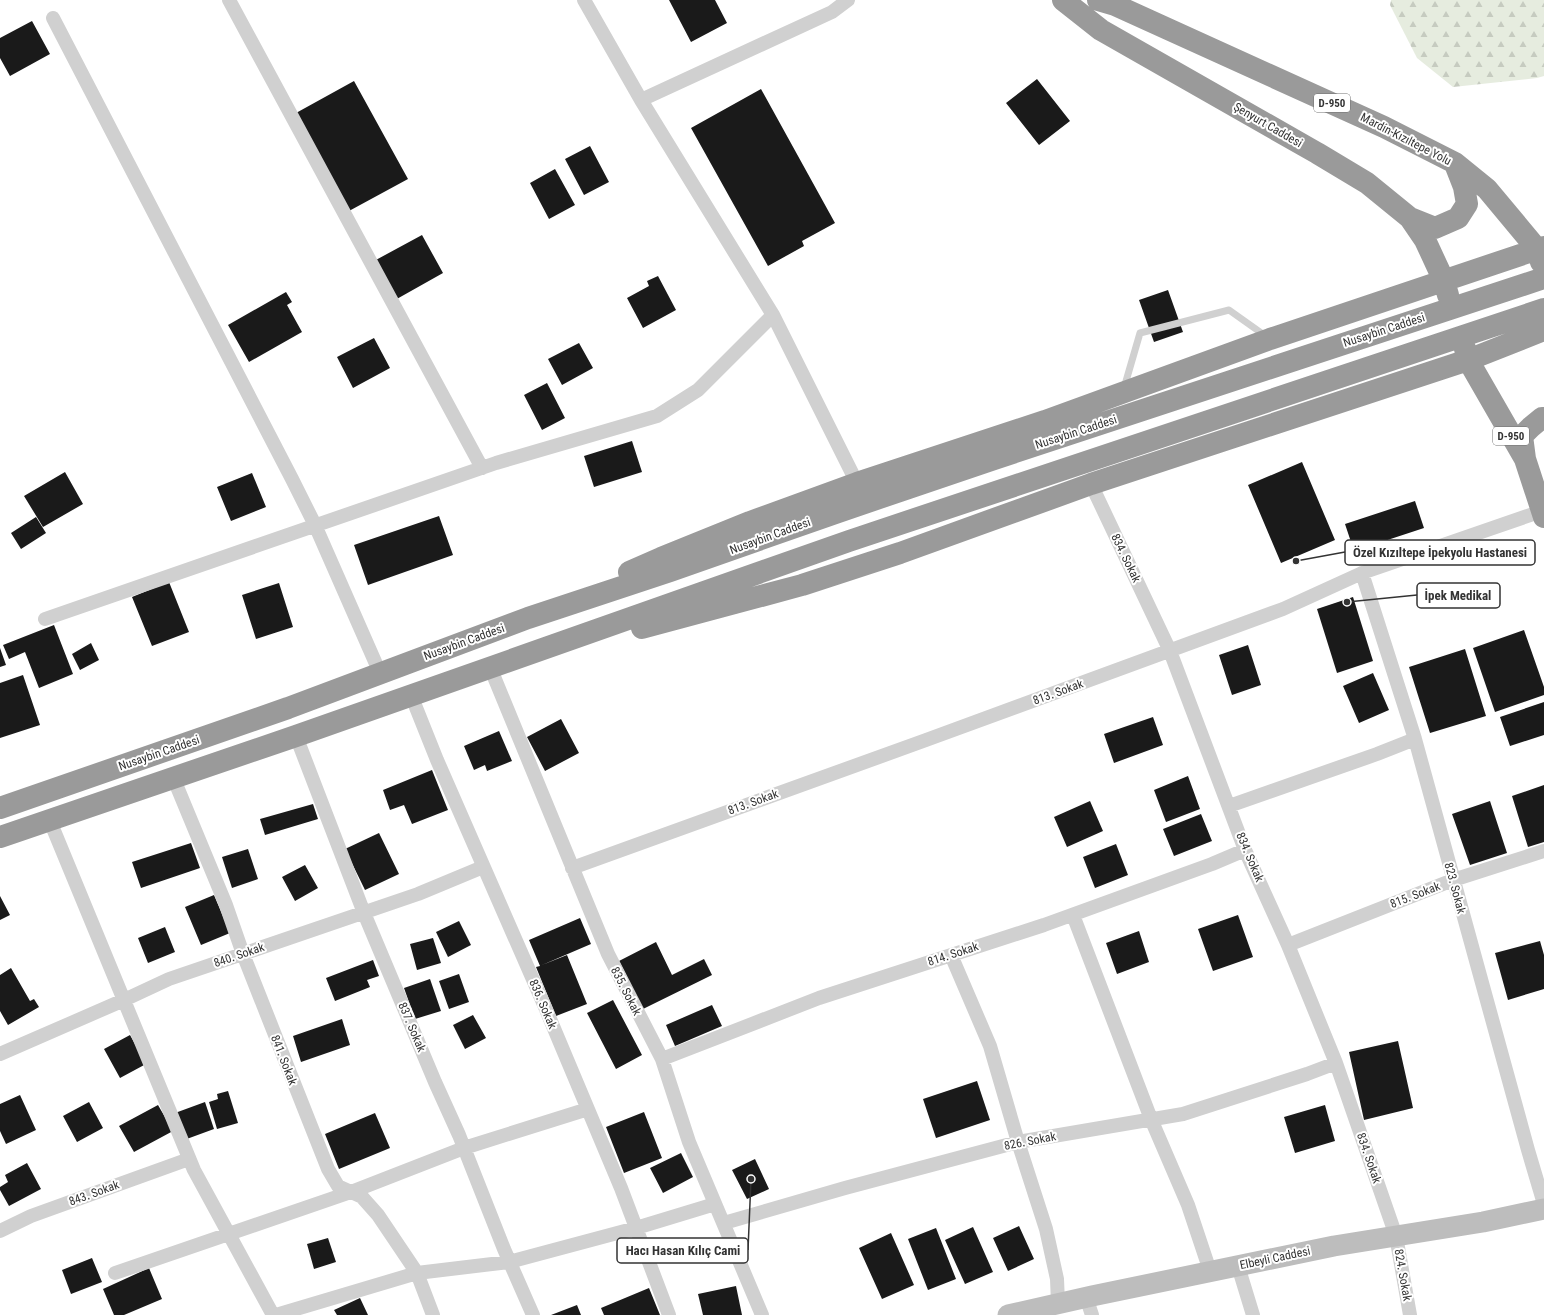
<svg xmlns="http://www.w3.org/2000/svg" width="1544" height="1315" viewBox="0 0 1544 1315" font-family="'Roboto Condensed',sans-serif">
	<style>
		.forest { fill: url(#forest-firs) }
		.building { fill: #1a1a1a }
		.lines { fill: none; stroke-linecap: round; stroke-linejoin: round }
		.lane { stroke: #d0d0d0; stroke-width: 7 }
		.street { stroke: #d0d0d0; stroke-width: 14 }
		.secondary { stroke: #bdbdbd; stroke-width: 21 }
		.highway { stroke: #9a9a9a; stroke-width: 22 }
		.labels { text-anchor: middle; stroke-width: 4; stroke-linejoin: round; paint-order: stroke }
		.shield { fill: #fff; stroke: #707070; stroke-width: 1 }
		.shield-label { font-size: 11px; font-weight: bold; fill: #333 }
		.street-label { font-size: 12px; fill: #333; stroke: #fff }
		.leader { fill: none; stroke: #333; stroke-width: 1.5 }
		.callout-dot { fill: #333; stroke: #fff; stroke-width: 1.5 }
		.callout { fill: #fff; stroke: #333; stroke-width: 1.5 }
		.callout-label { font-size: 13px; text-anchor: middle; font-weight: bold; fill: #333 }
	</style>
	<defs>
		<pattern id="forest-firs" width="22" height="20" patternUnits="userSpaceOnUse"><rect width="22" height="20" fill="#e6ecdf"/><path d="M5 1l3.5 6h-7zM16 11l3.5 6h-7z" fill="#c6cbc0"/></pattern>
	</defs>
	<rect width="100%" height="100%" fill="#fff"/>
	<path class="forest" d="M1391 0H1544V76L1537 78 1453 87 1417 58 1390 5Z"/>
	<path class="building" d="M669 0H715L727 23 691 42Z
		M32 21 50 54 10 76 0 58V38Z
		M1037 79 1070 121 1039 145 1006 103Z
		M354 81 408 179 349 211 296 113Z
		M761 89 835 223 802 241 804 246 768 266 691 128Z
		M590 146 609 182 584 195 565 159Z
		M555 169 575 205 549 219 530 183Z
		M422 235 443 273 395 300 374 261Z
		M658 276 676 310 643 328 627 298 649 286 647 281Z
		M1168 290 1183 332 1154 342 1139 300Z
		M286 292 292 302 287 305 302 332 249 362 228 325Z
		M374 338 390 368 353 388 337 357Z
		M579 343 593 368 562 385 548 359Z
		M547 383 565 418 542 430 524 395Z
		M632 441 642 472 594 487 584 456Z
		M1302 462 1335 540 1281 563 1248 485Z
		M65 472 83 504 43 527 24 496Z
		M252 473 266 507 231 521 217 487Z
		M1415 501 1424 528 1354 551 1345 524Z
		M439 516 453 555 368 585 354 545Z
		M36 517 46 533 21 549 11 533Z
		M169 582 189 632 152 646 132 597Z
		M279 583 293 627 256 639 242 595Z
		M1353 597 1373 661 1337 673 1317 609Z
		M54 625 73 674 39 688 25 652 9 659 3 645Z
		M1524 630 1544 687V695L1495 712 1473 648Z
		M91 643 99 660 80 670 72 654Z
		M1248 645 1261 685 1232 695 1219 655Z
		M0 648 6 665 0 667Z
		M1465 649 1486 716 1430 733 1409 667Z
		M1373 673 1389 710 1359 723 1343 686Z
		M23 675 40 725 0 738V683Z
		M1544 702V735L1510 746 1500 717Z
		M1153 717 1163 745 1114 763 1104 734Z
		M561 719 579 753 545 771 527 737Z
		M499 731 512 761 487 771 485 765 474 770 464 746Z
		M432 770 448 810 412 824 404 805 390 810 383 790Z
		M1188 776 1200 809 1166 822 1154 790Z
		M1544 785V842L1528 847 1512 796Z
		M1090 801 1103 831 1067 847 1054 817Z
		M1490 801 1507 853 1470 865 1452 814Z
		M313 804 318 819 265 835 260 819Z
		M1201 814 1212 841 1174 856 1163 829Z
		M379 833 399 874 365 890 345 849Z
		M191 843 200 868 141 888 132 862Z
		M1116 844 1128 875 1095 888 1083 857Z
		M248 849 258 879 232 888 222 857Z
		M305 865 318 888 295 901 282 877Z
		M214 895 230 933 201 945 185 907Z
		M0 896 10 915 0 920Z
		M1238 915 1253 957 1213 971 1198 929Z
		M580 918 591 944 542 965 567 955 587 1004 556 1016 536 967 540 966 529 940Z
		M459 921 471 945 448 957 436 932Z
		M165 927 175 952 148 963 138 938Z
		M1139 931 1149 962 1117 974 1106 943Z
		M433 938 441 963 417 970 410 944Z
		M1540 941 1544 955V989L1508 1000 1495 953Z
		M656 942 672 975 704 959 712 975 643 1009 619 961Z
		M373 960 379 976 367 980 370 987 335 1001 326 978Z
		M11 968 30 1001 34 999 39 1007 8 1025 0 1011V975Z
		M459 974 469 1002 449 1009 439 981Z
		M430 979 441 1011 415 1019 404 988Z
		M613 1000 642 1055 616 1069 587 1013Z
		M712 1005 722 1026 675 1046 666 1025Z
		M473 1015 486 1038 465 1049 453 1025Z
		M342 1019 350 1045 301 1062 293 1036Z
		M130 1035 146 1064 120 1078 104 1049Z
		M1398 1041 1413 1108 1364 1120 1349 1052Z
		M977 1081 990 1120 936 1138 923 1099Z
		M228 1091 238 1123 217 1129 209 1102 218 1099 217 1094Z
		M20 1095 36 1130 6 1144 0 1131V1104Z
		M89 1102 103 1128 77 1142 63 1116Z
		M205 1102 214 1129 184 1140 175 1113Z
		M158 1105 173 1131 134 1152 119 1126Z
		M1325 1105 1335 1141 1295 1153 1284 1117Z
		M644 1112 662 1158 624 1173 606 1127Z
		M375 1113 390 1148 339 1169 325 1134Z
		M681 1153 693 1177 663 1193 650 1168Z
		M755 1159 769 1189 747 1199 732 1170Z
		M27 1163 41 1189 9 1206 0 1190V1187L8 1182 5 1175Z
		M1019 1226 1034 1259 1008 1271 993 1238Z
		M973 1227 993 1272 965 1284 945 1240Z
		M936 1228 956 1279 928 1290 908 1239Z
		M891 1233 914 1285 882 1299 859 1248Z
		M328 1238 336 1262 314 1269 307 1244Z
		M92 1258 102 1282 71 1294 62 1270Z
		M149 1268 162 1299 124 1315H114L103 1289Z
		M736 1286 742 1315H703L698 1294Z
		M649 1288 660 1315H604L601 1308Z
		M360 1298 368 1315H337L334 1310Z
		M577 1305 581 1315H551Z"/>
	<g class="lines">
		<path class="lane" d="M1124 388 1140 333 1229 310 1267 337"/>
		<path class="street" d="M229 0 482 468
			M584 0 641 100 773 315 857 483
			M53 18 292 479 315 525 380 673
			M641 100 832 12 848 0
			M1091 484 1170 651 1245 850 1288 945 1336 1063 1396 1236 1410 1315
			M1362 573 1415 739 1528 1150 1544 1204
			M45 619 496 463 657 416 698 390 773 315
			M490 667 608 954 662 1059 689 1142 762 1315
			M411 695 437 760 545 1007 621 1188 669 1315
			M296 736 364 913 435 1082 459 1135 504 1249 533 1315
			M173 777 226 905 243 954 328 1169 338 1186 362 1197 378 1215 417 1273 433 1315
			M1229 806 1377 754 1415 739
			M50 821 194 1170 273 1315
			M572 868 926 740 1283 609 1362 573 1542 511
			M1073 915 1151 1119 1188 1205 1210 1271
			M1288 945 1453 880 1544 851
			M951 955 990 1046 1018 1142 1046 1229 1057 1279 1058 1303
			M0 1054 124 1000 169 979 418 894 483 867
			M662 1059 819 998 1044 925 1212 864 1245 850
			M724 1223 845 1188 1018 1142 1183 1114 1307 1074 1336 1063
			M0 1231 31 1216 189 1159
			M1238 1266 1253 1315
			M115 1273 351 1192 464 1148 588 1109
			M1086 1297 1092 1315
			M276 1315 417 1273 509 1262 636 1228 715 1204"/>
		<path class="secondary" d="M1008 1315 1092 1296 1334 1246 1483 1222 1544 1209"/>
		<path class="highway" d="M1063 0 1101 30 1317 153 1367 183 1410 218 1425 240 1444 281 1448 295
			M1098 0 1115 5 1384 127 1455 163 1487 189 1537 249 1541 262
			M1410 218 1435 228 1458 218 1467 204 1464 187 1455 164
			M1464 345 1468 360 1525 459 1544 517
			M1525 459 1522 436 1531 427 1542 418H1544
			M629 572 661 558 750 522 857 483 1045 421 1270 339 1544 247
			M642 628 802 585 900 553 1091 484 1468 360 1544 330
			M0 808 288 708 528 618 670 571 838 512 994 459 1544 278
			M0 837 296 736 849 541 1544 309"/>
	</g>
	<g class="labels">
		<g class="shield">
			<rect x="1314" y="94" width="36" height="18" rx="3"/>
			<rect x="1493" y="427" width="36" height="18" rx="3"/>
		</g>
		<g class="shield-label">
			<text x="1332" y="107">D-950</text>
			<text x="1511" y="440">D-950</text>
		</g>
		<g class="street-label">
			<text transform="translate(1268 125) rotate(30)" y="4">Şenyurt Caddesi</text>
			<text transform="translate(1406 139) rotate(27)" y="4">Mardin-Kızıltepe Yolu</text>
			<text transform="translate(1384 330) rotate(-18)" y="4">Nusaybin Caddesi</text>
			<text transform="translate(1076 432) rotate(-18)" y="4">Nusaybin Caddesi</text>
			<text transform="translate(770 536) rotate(-20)" y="4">Nusaybin Caddesi</text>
			<text transform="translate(1126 558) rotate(64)" y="4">834. Sokak</text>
			<text transform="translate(464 642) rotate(-20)" y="4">Nusaybin Caddesi</text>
			<text transform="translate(1058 692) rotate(-20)" y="4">813. Sokak</text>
			<text transform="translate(159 753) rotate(-19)" y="4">Nusaybin Caddesi</text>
			<text transform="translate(753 802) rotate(-20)" y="4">813. Sokak</text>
			<text transform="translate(1250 857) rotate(67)" y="4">834. Sokak</text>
			<text transform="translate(1455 888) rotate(75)" y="4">823. Sokak</text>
			<text transform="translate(1415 895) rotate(-21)" y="4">815. Sokak</text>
			<text transform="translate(953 954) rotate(-18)" y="4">814. Sokak</text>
			<text transform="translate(239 955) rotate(-19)" y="4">840. Sokak</text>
			<text transform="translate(626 991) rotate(63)" y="4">835. Sokak</text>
			<text transform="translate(543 1004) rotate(67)" y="4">836. Sokak</text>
			<text transform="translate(412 1027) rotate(67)" y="4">837. Sokak</text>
			<text transform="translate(284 1060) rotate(69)" y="4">841. Sokak</text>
			<text transform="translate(1030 1141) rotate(-11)" y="4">826. Sokak</text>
			<text transform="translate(1369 1158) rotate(71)" y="4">834. Sokak</text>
			<text transform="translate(94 1193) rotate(-20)" y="4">843. Sokak</text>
			<text transform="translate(1275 1258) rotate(-12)" y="4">Elbeyli Caddesi</text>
			<text transform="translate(1403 1275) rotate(80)" y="4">824. Sokak</text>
		</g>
	</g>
	<path class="leader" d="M1296 561L1345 552M1347 602L1417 595M751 1179L748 1250"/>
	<g class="callout-dot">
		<circle cx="1296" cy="561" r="4"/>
		<circle cx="1347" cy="602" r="4"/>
		<circle cx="751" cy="1179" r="4"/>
	</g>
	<g class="callout">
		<rect x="1345" y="540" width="190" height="25" rx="4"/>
		<rect x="1417" y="583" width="83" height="25" rx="4"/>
		<rect x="617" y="1238" width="131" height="25" rx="4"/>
	</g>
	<g class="callout-label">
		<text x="1440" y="557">Özel Kızıltepe İpekyolu Hastanesi</text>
		<text x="1458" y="600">İpek Medikal</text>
		<text x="683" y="1255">Hacı Hasan Kılıç Cami</text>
	</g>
</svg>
